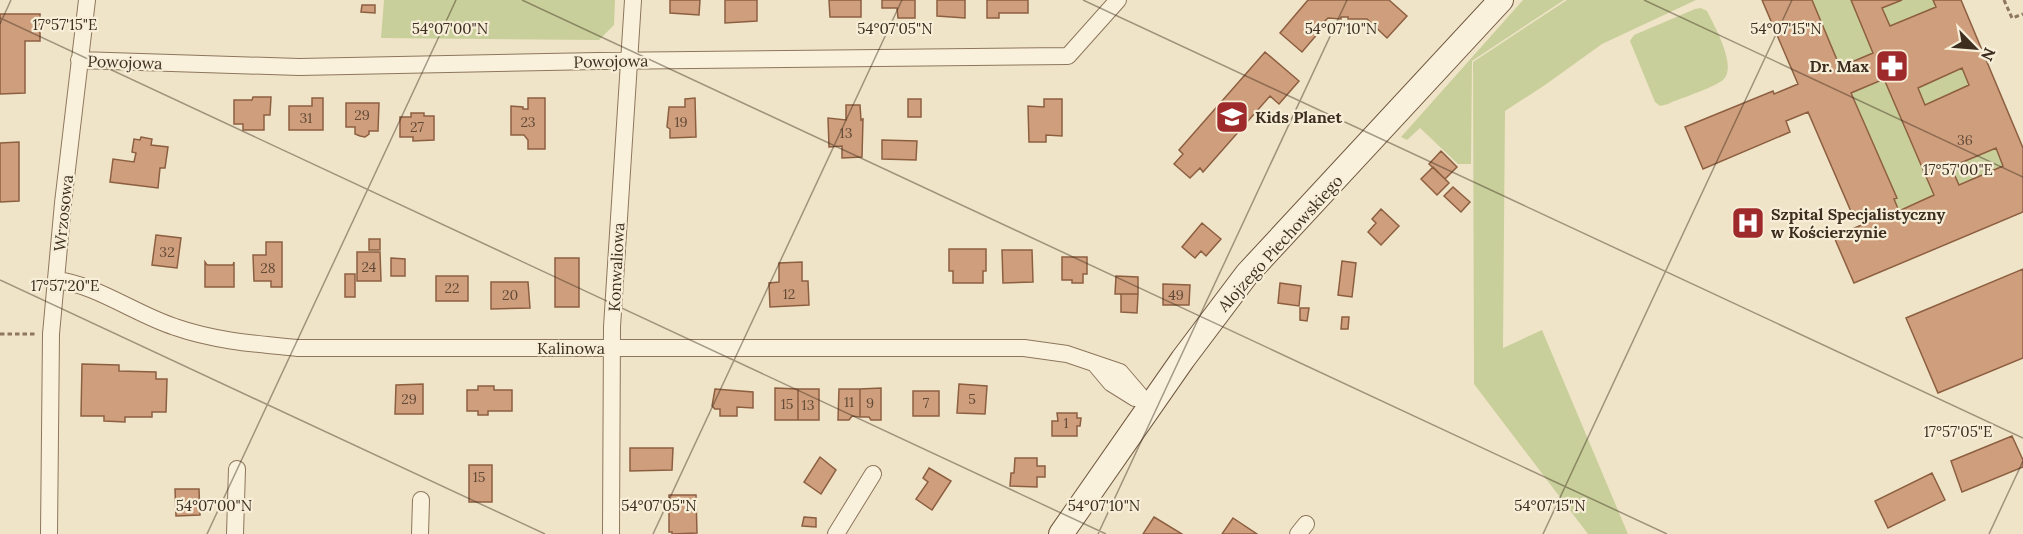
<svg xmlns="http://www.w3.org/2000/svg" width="2023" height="534" viewBox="0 0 2023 534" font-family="Lora,serif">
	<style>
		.green { fill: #c9cf9b }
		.building { fill: #cf9f7d; stroke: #8d5f41; stroke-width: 1.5; fill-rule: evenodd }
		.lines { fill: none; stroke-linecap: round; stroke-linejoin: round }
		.street-casing { stroke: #8d765c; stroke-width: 18 }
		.secondary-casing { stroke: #6f573f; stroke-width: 26 }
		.path { stroke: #8d765c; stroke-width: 3; stroke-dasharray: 4.5 3; stroke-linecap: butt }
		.street { stroke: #faf1dc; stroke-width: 16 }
		.secondary { stroke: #faf1dc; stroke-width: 24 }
		.ticks { fill: none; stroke: #3d2e20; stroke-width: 1.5; stroke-opacity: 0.45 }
		.labels { text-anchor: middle; stroke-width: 4.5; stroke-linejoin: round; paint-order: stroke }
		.number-label { font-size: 14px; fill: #624a37 }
		.street-label { font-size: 16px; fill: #3d2e20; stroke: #f7eed8 }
		.poi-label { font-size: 16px; font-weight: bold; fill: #3d2e20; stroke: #f7eed8; text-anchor: start }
		.ticks-label { font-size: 15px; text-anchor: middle; fill: #3d2e20; stroke: #f7eed8; stroke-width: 4.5; stroke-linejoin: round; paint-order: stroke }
	</style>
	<rect width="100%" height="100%" fill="#f0e4c8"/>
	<path class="green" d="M384 0H615L614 25 599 40 381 38Z
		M1523 0H1564L1472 61 1471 164H1458L1420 128 1407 140 1401 137Z
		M1567 0H1696L1602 44 1545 85 1505 111 1503 348 1542 330 1628 534H1588L1474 384 1473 62Z
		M1812 0H1851L1873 53 1840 67Z
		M1902 0H1933L1936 7 1890 26 1882 8Z
		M1701 8 1707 11C1714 25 1738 67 1723 80 1713 88 1681 98 1668 104L1660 106 1655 102 1630 41 1634 35 1695 9Z
		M1962 68 1969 85 1925 105 1918 88Z
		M1884 79 1934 195 1899 211 1894 199 1896 197 1851 93Z
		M1996 148 2003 166 1959 185 1951 167Z"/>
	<path class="building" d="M670 0H700L699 15 670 13Z
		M725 0H757V21L725 23Z
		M829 0H861V17H830Z
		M882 0H915V18H898L897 8H882Z
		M937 0H965V18L937 16Z
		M987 0H1028V13H999V18H987Z
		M1308 0H1389L1407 16 1387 38 1367 19H1348V17H1341V19L1328 18 1323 23 1325 25 1302 52 1280 33Z
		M1762 0H1812L1840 67 1873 53 1851 0H1902L1882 8 1890 26 1936 7 1933 0H1961L2023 148V212L1854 283 1834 237 1866 223 1862 213 1853 216 1808 112 1786 121 1790 132 1703 169 1685 127 1773 91 1774 94 1798 84ZM1962 68 1969 85 1925 105 1918 88ZM1884 79 1934 195 1899 211 1894 199 1897 198 1851 93ZM1996 148 2003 166 1959 185 1951 167Z
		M362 5H375V13L361 12Z
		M0 14H40V41H25V93L0 94Z
		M1265 52 1299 81 1279 104 1270 96 1203 172 1200 168 1190 178 1174 164 1183 154 1179 150Z
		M253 97H271L270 115H264V130H243V124H234V100H252Z
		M312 98H323V130H289V106H312Z
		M528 98H545V149H528V140L524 135H511V106L523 107V109H528Z
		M695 98 696 137 670 138V129L667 127 669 107H685V99Z
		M908 99H921V117H908Z
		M1044 99H1062V136L1046 135V142H1029L1028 106 1044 107Z
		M346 103H379L378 131H369V134L365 137 360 136 355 134V127H346Z
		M846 105H860L861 120 863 119 862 157 842 158V146L829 147 828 118 846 120Z
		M411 113H424V116H434V140L413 141V137H400V117H411Z
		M141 137 152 139 151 145 168 147 165 168H160L158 188 110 182 113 159 134 162 136 153 132 152 134 139 140 140Z
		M882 140 917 141 916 160 882 159Z
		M19 142V201L0 202V143Z
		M1441 151 1457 167 1445 179 1429 164Z
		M1433 167 1449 183 1437 195 1421 179Z
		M1453 187 1470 202 1461 212 1444 196Z
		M1381 209 1399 226 1381 245 1368 232 1376 223 1372 219Z
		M1202 223 1221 239 1206 256 1201 251 1195 258 1182 247Z
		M156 235 181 238 177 268 152 265Z
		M369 239H380V250H369Z
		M266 242H282V287H271V281H254L253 255H266Z
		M949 249H986V271H983V283H953V271H949Z
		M1002 250H1032L1033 282 1003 283Z
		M357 252H380L381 281H357Z
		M1062 257H1087V274H1083V283H1072V280H1062Z
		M391 258 405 259V276H391Z
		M555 258H579V307H555Z
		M1342 261 1356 263 1352 297 1338 295Z
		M205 262 207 265H233L234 262V287H205Z
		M802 262V281H808L809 305 770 307 769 283 779 282V263Z
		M2023 269V358L1938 393 1906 318Z
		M345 274H355V297H345Z
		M436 276H468V301H436Z
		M1116 276 1138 277V294H1115Z
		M491 282H528L530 308 491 309Z
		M1280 283 1301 286 1299 306 1278 303Z
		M1163 284 1190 285 1189 305H1163Z
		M1121 294H1138L1137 313 1121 312Z
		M1300 308H1309L1307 321 1300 320Z
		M1342 317H1349L1348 329H1341Z
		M82 364 119 365V371L156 372V379H167L166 412H152V417H125V422L104 421V416H81Z
		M423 384V414H395L396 385Z
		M959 384 987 386 985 414 957 413Z
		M478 386H494V390H512V411H488V415H478V411H467V390H478Z
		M775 388 798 389V420H775Z
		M881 388V420H871L869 417H860V389Z
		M715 389 753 392V408L737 407V416H720V409H715L712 406Z
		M798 389H819V420H798Z
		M839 389H860V417L852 416 849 420H838Z
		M913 391H939V416H913Z
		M1057 413H1077V418H1081L1080 426H1077V436H1052V421H1058Z
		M2012 436 2023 460V467L1962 492 1951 461Z
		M630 448H673L672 470 630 471Z
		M820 457 836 470 821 494 804 482Z
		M1015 458H1037V466H1045V477H1037V487L1010 486 1011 473H1014Z
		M469 465H492V502H469Z
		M929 468 951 481 932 510 916 499 928 482 923 478Z
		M1932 473 1945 500 1888 528 1875 501Z
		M175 489H199L200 515 176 516Z
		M669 495H696L697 533 672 534V532H669Z
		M804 517 816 518V527L802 526Z
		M1154 517 1182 534H1143Z
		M1233 518 1257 534H1222Z"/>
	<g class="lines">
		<defs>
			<path id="street" d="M79 60 299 67 598 61 1068 56 1118 0
				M56 280C95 284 137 315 175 327 215 341 256 344 298 348H1024L1067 354 1120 372 1150 407
				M1095 364 1111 383 1135 398
				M49 534 51 334 63 203 87 0
				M235 534 237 469
				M420 534 421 500
				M611 534 612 327 633 0
				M836 534 873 474
				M1298 534 1306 524"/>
			<path id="secondary" d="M1061 534 1183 359 1247 274 1501 0"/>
		</defs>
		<use href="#street" class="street-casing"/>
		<use href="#secondary" class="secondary-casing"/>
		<path class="path" d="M2004 0 2012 18 2023 14
			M0 334H36"/>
		<use href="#street" class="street"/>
		<use href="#secondary" class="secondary"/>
	</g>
	<path class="ticks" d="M522 0 1667 534M1083 0 2023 438M1644 0 2023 177M0 18 1106 534M0 24 11 0M0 280 545 534M207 534 456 0M653 534 902 0M1098 534 1347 0M1543 534 1792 0M1989 534 2023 461"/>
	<defs>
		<symbol id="pharmacy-square" viewBox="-11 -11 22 22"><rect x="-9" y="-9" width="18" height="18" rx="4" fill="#9e2a2b" stroke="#f7eed8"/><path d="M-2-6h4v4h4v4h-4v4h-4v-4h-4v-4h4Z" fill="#fff"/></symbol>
		<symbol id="school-square" viewBox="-11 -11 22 22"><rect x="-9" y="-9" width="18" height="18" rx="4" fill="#9e2a2b" stroke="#f7eed8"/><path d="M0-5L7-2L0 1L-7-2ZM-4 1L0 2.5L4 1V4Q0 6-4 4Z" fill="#fff"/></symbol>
		<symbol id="hospital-square" viewBox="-11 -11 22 22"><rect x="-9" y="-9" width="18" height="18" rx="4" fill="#9e2a2b" stroke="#f7eed8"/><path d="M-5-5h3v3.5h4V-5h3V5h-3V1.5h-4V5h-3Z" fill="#fff"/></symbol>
	</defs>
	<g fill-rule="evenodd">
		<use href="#pharmacy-square" x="1873" y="47" width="38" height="38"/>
		<use href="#school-square" x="1213" y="98" width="38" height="38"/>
		<use href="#hospital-square" x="1729" y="204" width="38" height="38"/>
	</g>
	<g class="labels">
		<g class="number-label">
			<text x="362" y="120">29</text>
			<text x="306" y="123">31</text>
			<text x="528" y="127">23</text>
			<text x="681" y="127">19</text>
			<text x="417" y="132">27</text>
			<text x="846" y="138">13</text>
			<text x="1965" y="145">36</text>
			<text x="167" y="257">32</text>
			<text x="369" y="272">24</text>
			<text x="268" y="273">28</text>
			<text x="452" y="293">22</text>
			<text x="789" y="299">12</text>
			<text x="510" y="300">20</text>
			<text x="1176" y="300">49</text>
			<text x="409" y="404">29</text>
			<text x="972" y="404">5</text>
			<text x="849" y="407">11</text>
			<text x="870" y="408">9</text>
			<text x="926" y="408">7</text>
			<text x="787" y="409">15</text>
			<text x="808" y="410">13</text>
			<text x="1066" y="428">1</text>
			<text x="479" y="482">15</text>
		</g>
		<g class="street-label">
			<text transform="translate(611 61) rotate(-1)" y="6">Powojowa</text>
			<text transform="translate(125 62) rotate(2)" y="6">Powojowa</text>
			<text transform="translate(63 213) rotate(-84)" y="6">Wrzosowa</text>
			<text transform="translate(1280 243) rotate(-48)" y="6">Alojzego Piechowskiego</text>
			<text transform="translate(616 267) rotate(-87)" y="6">Konwaliowa</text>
			<text x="571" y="354">Kalinowa</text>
		</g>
		<g class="poi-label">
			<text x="1869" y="72" text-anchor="end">Dr. Max</text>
			<text x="1255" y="123">Kids Planet</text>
			<text x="1771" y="220">Szpital Specjalistyczny<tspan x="1771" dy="18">w Kościerzynie</tspan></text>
		</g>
	</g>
	<g class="ticks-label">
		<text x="65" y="30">17°57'15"E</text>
		<text x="450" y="34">54°07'00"N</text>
		<text x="895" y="34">54°07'05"N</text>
		<text x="1341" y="34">54°07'10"N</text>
		<text x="1786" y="34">54°07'15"N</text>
		<text x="1958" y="175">17°57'00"E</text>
		<text x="65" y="291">17°57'20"E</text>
		<text x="1958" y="437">17°57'05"E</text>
		<text x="214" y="511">54°07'00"N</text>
		<text x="659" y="511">54°07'05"N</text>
		<text x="1104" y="511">54°07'10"N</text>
		<text x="1550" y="511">54°07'15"N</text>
	</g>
	<g transform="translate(1975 48) rotate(115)" stroke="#f7eed8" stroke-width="4.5" paint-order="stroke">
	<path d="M0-4.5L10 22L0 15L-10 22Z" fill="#3d2e20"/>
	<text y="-9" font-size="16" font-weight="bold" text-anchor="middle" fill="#3d2e20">N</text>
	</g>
</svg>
